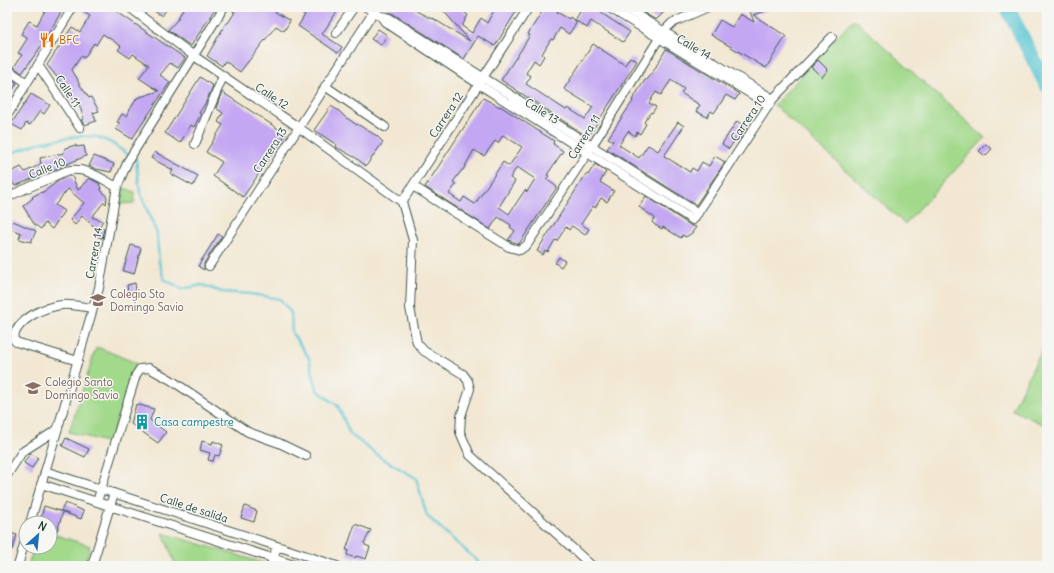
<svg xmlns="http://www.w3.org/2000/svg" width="1054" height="573" viewBox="0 0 1054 573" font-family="Delius,sans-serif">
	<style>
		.green { fill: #a2d98b; stroke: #608b60 }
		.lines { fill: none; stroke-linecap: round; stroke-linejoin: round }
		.stream { stroke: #59c5d2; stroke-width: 2.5 }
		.river { stroke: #59c5d2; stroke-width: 15 }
		.building { fill: #c3a7f3; fill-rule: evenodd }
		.minor-casing { stroke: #3f564c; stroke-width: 10 }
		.minor { stroke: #fff; stroke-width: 8 }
		.labels { text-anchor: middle; stroke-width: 3; stroke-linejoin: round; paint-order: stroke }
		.food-label { font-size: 11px; fill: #c56008; stroke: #f6f6f2; text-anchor: start }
		.street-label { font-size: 11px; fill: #1f3d34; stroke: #f6f6f2 }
		.education-label { font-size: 11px; fill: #785e54; stroke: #f6f6f2; text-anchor: start }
		.culture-label { font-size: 11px; fill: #0d838f; stroke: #f6f6f2; text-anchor: start }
	</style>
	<rect width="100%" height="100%" fill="#f6f6f2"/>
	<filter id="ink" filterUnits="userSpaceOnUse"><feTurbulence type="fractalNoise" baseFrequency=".025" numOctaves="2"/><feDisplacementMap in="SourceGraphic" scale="8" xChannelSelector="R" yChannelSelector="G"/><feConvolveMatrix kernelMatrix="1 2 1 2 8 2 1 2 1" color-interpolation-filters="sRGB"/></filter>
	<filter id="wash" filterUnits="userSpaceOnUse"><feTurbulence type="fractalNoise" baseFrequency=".012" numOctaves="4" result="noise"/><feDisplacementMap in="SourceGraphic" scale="16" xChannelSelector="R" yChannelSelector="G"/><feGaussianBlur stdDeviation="0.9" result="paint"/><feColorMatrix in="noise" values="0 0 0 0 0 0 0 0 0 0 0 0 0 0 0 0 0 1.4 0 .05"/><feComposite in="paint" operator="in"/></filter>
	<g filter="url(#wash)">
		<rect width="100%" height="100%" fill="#f2e7d2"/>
		<path class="green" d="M854 19 985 138 905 224 774 105Z
			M124 188 135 192 134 203 118 204Z
			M1047 340V426L1012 410Z
			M96 348H100L136 363 109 443 69 432Z
			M50 533 90 546 84 566H28L34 547H50Z
			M163 533 267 564 266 566H176Z"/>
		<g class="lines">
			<path class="stream" d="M7 153 18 151 38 143 79 136 97 137 110 142 136 160 140 192 157 234 159 262 164 279 182 289 202 285 222 292 251 294 280 299 291 313 292 333 309 358 317 390 338 406 350 434 380 457 416 478 427 516 483 566"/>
			<path class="river" d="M1007 7 1047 86"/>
		</g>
		<g id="blocks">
			<path class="building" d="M47 7H64L42 45 22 73 14 67 22 55 18 53 27 39V37L21 34 29 21 37 25Z
				M85 7H110L185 58 178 68 170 63 160 75 170 82 132 139 116 129 120 123 117 122 122 114 126 116 137 98 159 91 139 78 149 65 133 54 130 58 118 50 121 46 103 34 96 45 94 43 84 58 81 56 72 70 78 80V82L89 98 91 97 99 111 93 113 96 121 85 125 81 120 84 119 78 101 74 102 71 94 47 65 72 27 80 32 90 16 82 11Z
				M148 7H168L162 16Z
				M184 7H216L191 46 168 30 177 20Z
				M236 7H274L272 10 290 21 284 31 276 26 240 72 225 61 222 66 207 56 226 23H228L235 12H233Z
				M304 7H325L330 10 332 7H340L322 34 342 47 338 53 298 26 305 15 300 12Z
				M390 7H412L418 12 432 19V18L470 41 440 7H458L459 9 468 15 462 26 472 33 481 18 487 23 496 7H519L495 46 478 36 464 59 392 13 387 12Z
				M545 7H559L557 12 569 19 570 17 577 22 569 34 560 28 553 40 551 39 542 54 544 56 539 64 534 60 526 73 531 76 526 84 566 110 568 108 585 119 593 107 564 89 593 44 625 65 630 57 637 61 588 137 501 80 521 50 530 35 528 34Z
				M583 7H592L630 32 623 42 591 21 587 28 575 20Z
				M650 7H669L656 20 644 13Z
				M754 7H774L775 8 753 15 786 36 766 68 711 35 720 20 732 27 740 14 754 22 749 9Z
				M378 29 387 35 381 45 371 39Z
				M666 49 739 94 735 100 726 95 714 113 711 111 707 117 696 111 700 105 681 93 684 89 671 80 661 95 656 92 649 103 656 107 652 113 651 112 644 122 646 124 640 134 637 132 635 136 628 131 619 145 639 158 648 145 658 151 678 122 684 126 664 156 690 172 692 168 697 171 702 162 709 166 715 156 725 162 696 205 607 149 613 141 608 138 633 101 632 100 645 80H646L654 70Z
				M818 60 828 70 822 77 811 67Z
				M8 76 17 83 7 100V78Z
				M200 77 213 86 206 102 199 113 201 114 194 127 191 125 180 143 165 133Z
				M222 92 286 134 243 197 213 176 222 162 206 152 223 125 218 122 223 113 216 108Z
				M31 94 50 105 44 114 40 111 30 125 26 123 22 130 11 124Z
				M483 98 500 107V106L554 141 553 144 563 151 547 175 549 176 546 179 557 187 519 244 508 240 515 231 510 227 511 225 498 217 490 229 425 187ZM503 135 522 147 509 166 503 162 475 204 464 197 461 202 449 194 455 186 456 184 453 182 462 170H463L474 150 484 156 495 141 498 143ZM517 167 535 179 527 192 525 190 509 214 499 207 515 181 510 178Z
				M331 106 339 111 347 119V118L357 125V124L377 136 383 142 366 166 356 158 336 147 337 145 314 130Z
				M737 121 747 128 739 140 736 138 729 149 722 144Z
				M986 144 992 149 985 156 979 151Z
				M76 145V147L84 146 86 156 15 186 12 182 7 185V174L21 167 25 172 41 164 40 158 64 153 65 148Z
				M155 152 198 176 193 186 171 174 173 170 151 158Z
				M94 156 114 164 111 172 96 169 89 166Z
				M595 164 606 172 600 182 614 191 607 202 601 198 595 208 593 206 581 224 589 229 585 235 572 226 569 230 566 227 557 241 555 240 548 252 545 251 543 255 537 251 586 174 588 175Z
				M68 176H72L78 190 89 178 100 184 99 185 101 187 100 189 107 197 106 204 104 202 92 217 103 221 98 228 104 229 102 238 96 236 97 229 82 216 75 225 70 220 84 203 68 189 55 205 64 211 52 229 45 223 41 229 34 224 23 206 33 198 32 197 39 193 43 192 60 180Z
				M646 196 690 225 696 227 692 233 686 237 682 235 681 238 663 227 662 229 655 225 652 222 655 218 639 207Z
				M13 221 36 231 31 242 19 239 21 233 9 228Z
				M218 234 222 236 204 263V270L198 266Z
				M131 245 141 248 134 274 123 271Z
				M559 257 565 261 561 267 555 263Z
				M135 283 136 291 128 292 127 285Z
				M136 404 154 409 150 420 166 432 158 443 131 424Z
				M66 438 89 449 85 457 62 446Z
				M202 441 212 444 213 441 223 445 219 456 215 455 213 461 208 460 210 453 200 450Z
				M30 453 38 458 32 468 24 463Z
				M65 503 84 511 81 519 61 511Z
				M44 506 63 512 57 531 50 529V523H40Z
				M245 506 257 511 254 522 241 518Z
				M355 524 371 530 364 543 365 544V545L370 547 366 559 356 556 355 558 347 555 348 550H346Z
				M7 532 17 535 12 550 7 548Z"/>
		</g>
	</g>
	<g filter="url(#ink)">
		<use href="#blocks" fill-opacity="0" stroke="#3f564c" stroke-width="1"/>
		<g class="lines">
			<defs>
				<path id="minor" d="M129 7 194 56 298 127 402 202
					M366 7 381 16 389 18 698 213
					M529 7 402 202 413 240 410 308 417 343 424 351 463 374 468 381 470 389 461 416 460 432 470 455 592 566
					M608 7 769 105
					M624 7 773 99
					M381 16 385 22 480 85 693 220 773 99 832 37
					M336 33 354 7
					M38 65 80 128
					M7 69 27 83
					M325 86 385 127
					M7 116 73 7
					M195 144 223 76
					M413 186 509 247 520 250 527 245 592 146 663 32 672 23 708 7
					M7 197 66 171C86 166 100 178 117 187
					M209 266 377 7
					M78 361 16 342 13 338C18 319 43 307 62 305 72 304 83 307 93 308
					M45 471 277 546 337 566
					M7 475 22 452 58 429
					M41 484 297 566
					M97 502 136 375 140 369 149 368 171 380 248 432 279 443 306 456
					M30 523 99 288 117 187 128 161 224 7
					M18 566 26 537
					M92 566 114 493
					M271 566 277 546"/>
			</defs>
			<use href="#minor" class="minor-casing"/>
			<use href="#minor" class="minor"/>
		</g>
	</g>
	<defs>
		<symbol id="restaurant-bare" viewBox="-9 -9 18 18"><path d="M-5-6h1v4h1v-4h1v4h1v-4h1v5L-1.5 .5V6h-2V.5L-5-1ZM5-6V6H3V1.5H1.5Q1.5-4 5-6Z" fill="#e8710a" stroke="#f6f6f2" stroke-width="2.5" paint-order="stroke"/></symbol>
		<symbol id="school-bare" viewBox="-9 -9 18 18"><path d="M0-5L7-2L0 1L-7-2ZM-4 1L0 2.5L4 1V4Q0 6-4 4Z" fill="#8d6e63" stroke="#f6f6f2" stroke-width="2.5" paint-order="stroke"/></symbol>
		<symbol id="building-bare" viewBox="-9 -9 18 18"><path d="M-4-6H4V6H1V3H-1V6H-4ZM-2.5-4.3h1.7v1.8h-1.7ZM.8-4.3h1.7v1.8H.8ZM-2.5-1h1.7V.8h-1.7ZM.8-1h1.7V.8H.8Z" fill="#0f9aa8" stroke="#f6f6f2" stroke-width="2.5" paint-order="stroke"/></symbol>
	</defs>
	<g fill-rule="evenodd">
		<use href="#restaurant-bare" x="36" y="29" width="22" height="22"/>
		<use href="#school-bare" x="87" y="289" width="22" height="22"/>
		<use href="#school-bare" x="22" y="377" width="22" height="22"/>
		<use href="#building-bare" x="131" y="411" width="22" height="22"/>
	</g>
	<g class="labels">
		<g class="food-label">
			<text x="59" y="44">BFC</text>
		</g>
		<g class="street-label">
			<text transform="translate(694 47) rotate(31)" y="4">Calle 14</text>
			<text transform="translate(68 91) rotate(56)" y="4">Calle 11</text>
			<text transform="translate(272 96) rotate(34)" y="4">Calle 12</text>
			<text transform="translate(542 111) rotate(32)" y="4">Calle 13</text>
			<text transform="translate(446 115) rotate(-57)" y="4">Carrera 12</text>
			<text transform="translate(748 118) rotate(-56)" y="4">Carrera 10</text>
			<text transform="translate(584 137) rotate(-58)" y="4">Carrera 11</text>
			<text transform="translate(270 150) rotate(-57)" y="4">Carrera 13</text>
			<text transform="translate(47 168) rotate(-22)" y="4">Calle 10</text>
			<text transform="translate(94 253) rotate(-80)" y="4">Carrera 14</text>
			<text transform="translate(194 508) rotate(18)" y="4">Calle de salida</text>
		</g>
		<g class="education-label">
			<text x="110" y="298">Colegio Sto<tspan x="110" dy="13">Domingo Savio</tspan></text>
			<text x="45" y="386">Colegio Santo<tspan x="45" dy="13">Domingo Savio</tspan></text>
		</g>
		<g class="culture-label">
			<text x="154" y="426">Casa campestre</text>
		</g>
	</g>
	<rect width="1054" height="573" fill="none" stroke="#f6f6f2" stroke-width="24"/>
	<g transform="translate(38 535) rotate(27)"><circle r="19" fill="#f6f6f2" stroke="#a0aca6"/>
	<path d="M0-3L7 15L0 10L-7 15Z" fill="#1f6fb2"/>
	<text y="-6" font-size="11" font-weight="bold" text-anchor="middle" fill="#1f3d34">N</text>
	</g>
</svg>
